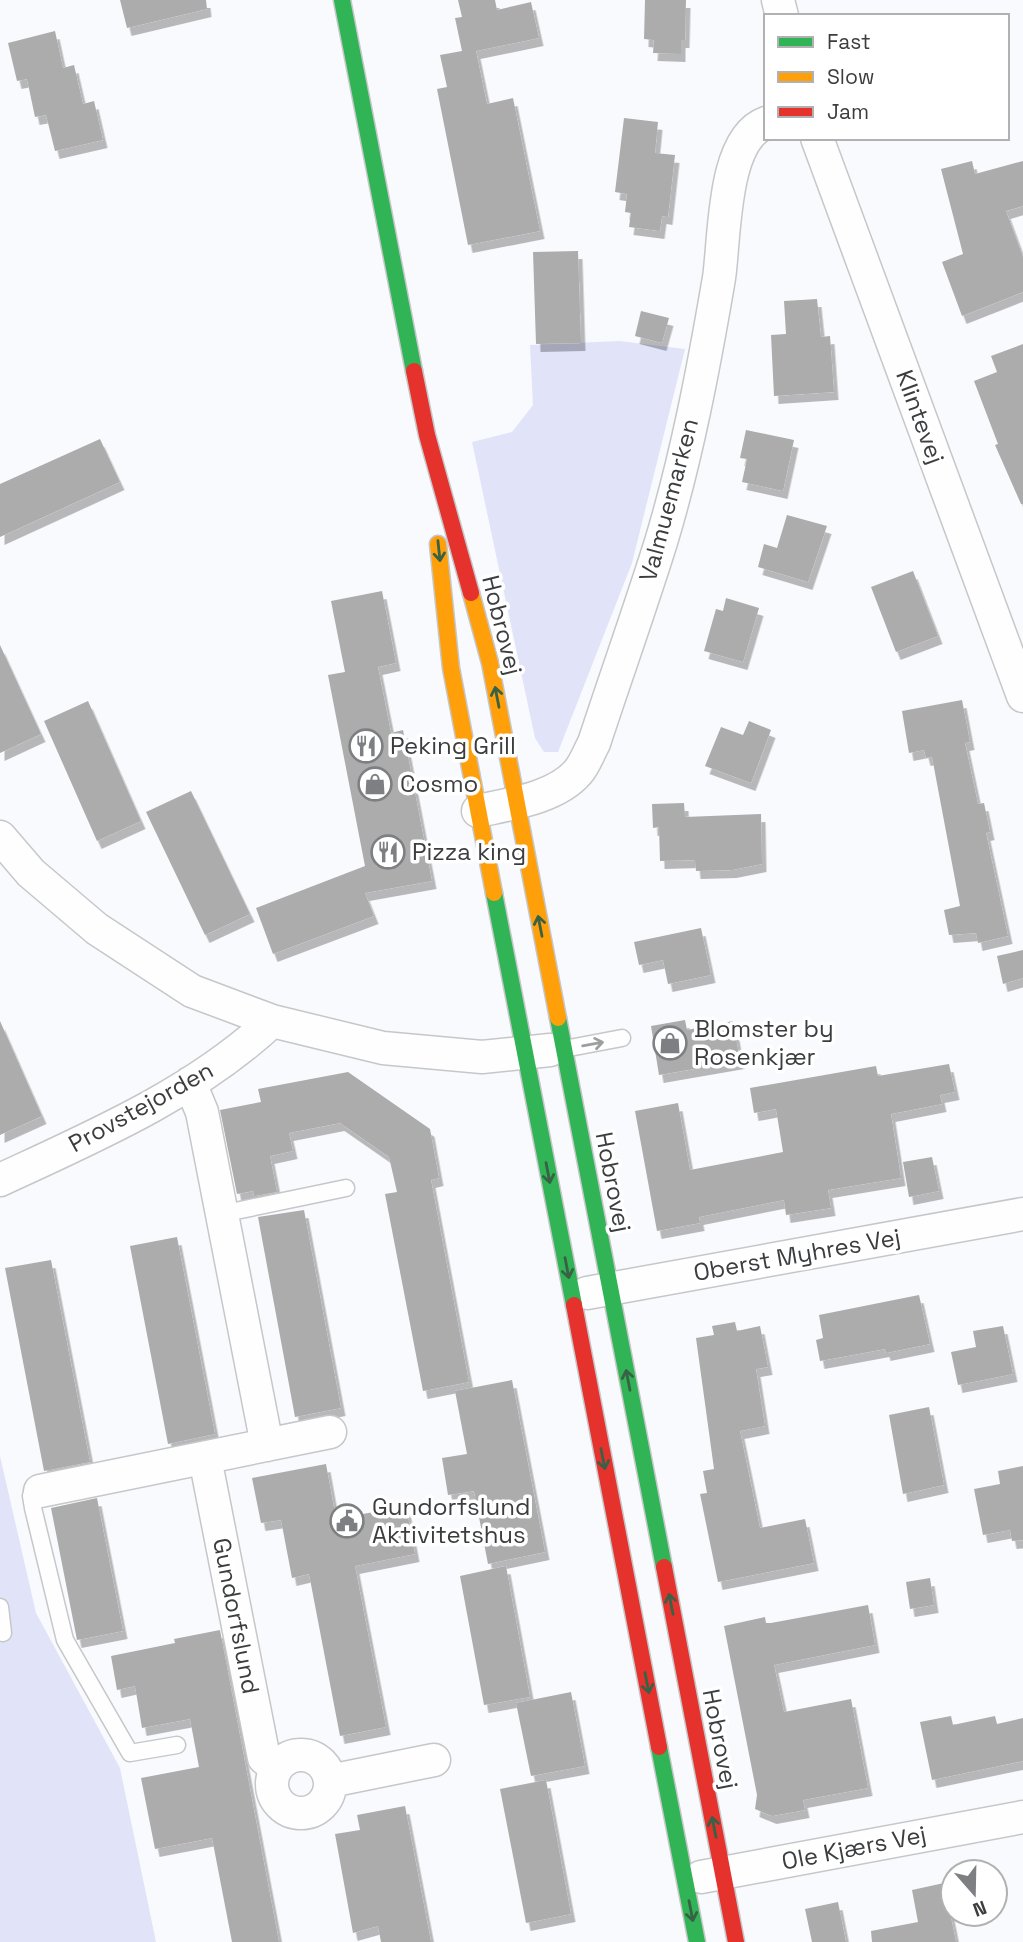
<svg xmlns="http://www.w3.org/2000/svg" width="1023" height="1942" viewBox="0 0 1023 1942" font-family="'Space Grotesk',sans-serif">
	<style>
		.green { fill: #e1e3f9 }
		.building { fill: #acacac; filter: url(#shadow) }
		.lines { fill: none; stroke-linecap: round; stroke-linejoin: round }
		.lane-casing { stroke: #c6c7c9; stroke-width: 19 }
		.street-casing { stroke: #c6c7c9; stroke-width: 35 }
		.fast-casing { stroke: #c6c7c9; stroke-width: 19 }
		.slow-casing { stroke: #c6c7c9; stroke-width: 19 }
		.jam-casing { stroke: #c6c7c9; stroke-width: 19 }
		.lane { stroke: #fefeff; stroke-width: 16 }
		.street { stroke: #fefeff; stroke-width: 32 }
		.fast { stroke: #30b455; stroke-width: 16 }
		.slow { stroke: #ff9f0a; stroke-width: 16 }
		.jam { stroke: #e5322d; stroke-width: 16 }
		.oneway { stroke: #386146 }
		.oneway2 { stroke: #9d9e9f }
		.labels { text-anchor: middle; stroke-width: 7; stroke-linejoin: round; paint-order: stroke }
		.street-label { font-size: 24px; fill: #3c3d3f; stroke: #fff }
		.poi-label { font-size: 24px; fill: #3c3d3f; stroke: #fff; text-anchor: start }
	</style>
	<defs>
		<filter id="shadow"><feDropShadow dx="4.5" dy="8" stdDeviation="0" flood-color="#0004"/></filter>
	</defs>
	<rect width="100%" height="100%" fill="#f9fafd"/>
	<path class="green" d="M619 341 685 349 632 563 558 752H544L535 738 472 442 512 432 533 405 530 345Z
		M0 1456 36 1613 120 1768 156 1942H0Z"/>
	<path class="building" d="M120 0H206L207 9 127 28Z
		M458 0H495L497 10 531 2 539 38 476 51 487 104 513 98 540 231 468 245 437 89 447 87 440 55 462 51 455 18 462 17Z
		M645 0H686L685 40H681V54L653 53 654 40 644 39Z
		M55 31 63 68 74 65 83 104 94 101 103 140 55 151 46 115 35 117 27 79 17 81 8 43Z
		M624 118 658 122 655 153 675 155 668 217 662 216 660 231 629 227 631 213 625 212 627 194 615 192Z
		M972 161 975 174 1023 161V206L1006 211 1023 257V292L962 316 942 262 963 254 941 169Z
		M578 251 581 343 536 344 533 252Z
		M817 299 821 337 830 336 834 392 774 396 771 335 786 334 784 301Z
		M641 311 669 318 662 343 635 336Z
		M1023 344V504H1021L995 445 998 444 974 381 997 372 991 356Z
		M746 430 794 440 783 491 742 482 747 459 740 458Z
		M100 439 120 482 0 537V484Z
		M787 515 827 526 808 582 758 567 764 544 777 548Z
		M913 571 938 636 896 652 871 587Z
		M382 591 396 663 378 667 391 733 403 730 432 881 365 893 374 916 273 954 256 908 365 866 328 675 345 672 331 601Z
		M726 598 759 608 743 662 704 651 716 609 723 611Z
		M0 645 41 734 0 753Z
		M962 700 970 742 965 743 978 804 984 803 990 832 986 833 1008 936 978 943 976 933 949 935 944 910 960 906 932 757 926 758 924 750 909 753 902 711Z
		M88 701 141 821 97 841 44 721Z
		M749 721 771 730 751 783 705 766 721 727 743 735Z
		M191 791 250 914 205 935 146 812Z
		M684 803 685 817 761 814 762 864 732 870 696 871 695 860 660 861 659 827 653 828 652 804Z
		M701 928 711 975 668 984 663 960 639 965 634 942Z
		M1023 950V978L1003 984 997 956Z
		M685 1020 687 1030 733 1021 740 1061 659 1075 651 1026Z
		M0 1021 42 1116 0 1135Z
		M949 1064 955 1092 940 1095 942 1104 891 1114 901 1178 828 1190 831 1208 786 1215 784 1200 699 1217 700 1223 657 1231 635 1111 678 1103 690 1170 783 1152 776 1109 754 1113 750 1088 876 1066 878 1076Z
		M348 1072 430 1129 439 1178 431 1180 469 1382 423 1391 385 1194 397 1192 389 1157 340 1123 289 1133 293 1151 270 1156 277 1192 254 1196 253 1191 237 1194 220 1110 261 1102 258 1089Z
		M932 1157 939 1191 909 1197 903 1162Z
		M304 1210 341 1408 295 1417 258 1217Z
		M177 1237 215 1434 168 1444 130 1246Z
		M51 1260 90 1462 44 1471 5 1268Z
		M919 1295 930 1344 886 1353 885 1349 820 1361 816 1340 823 1338 819 1315Z
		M735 1322 737 1331 760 1326 768 1367 756 1369 765 1426 740 1431 760 1528 805 1519 814 1563 718 1582 700 1494 707 1493 703 1471 714 1469 696 1338 714 1335 712 1326Z
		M1003 1326 1013 1374 958 1385 951 1352 976 1347 973 1331Z
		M512 1380 545 1552 488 1564 474 1491 448 1495 442 1458 467 1454 455 1391Z
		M929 1407 944 1485 903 1494 889 1415Z
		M326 1464 336 1519 406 1506 415 1554 355 1566 386 1727 340 1736 309 1574 292 1578 281 1520 261 1523 252 1478Z
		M1023 1466V1540L1012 1541 1010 1530 983 1535 974 1489 1000 1484 998 1471Z
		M97 1498 123 1631 77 1640 51 1508Z
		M506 1566 530 1697 484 1705 460 1576Z
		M930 1578 934 1605 910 1609 906 1582Z
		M868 1605 875 1645 774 1665 784 1712 851 1699 868 1788 803 1800 805 1810 772 1816 755 1809 757 1795 724 1626 765 1617 766 1623H771Z
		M220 1630 279 1942H232L212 1838 155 1849 141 1778 199 1767 190 1719 142 1728 135 1686 117 1690 111 1656 175 1643 174 1639Z
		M571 1692 585 1766 531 1776 516 1703Z
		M951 1716 953 1725 995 1716 997 1724 1023 1718V1761L932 1780 920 1722Z
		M546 1780 571 1914 526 1923 500 1789Z
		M405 1806 431 1942H381L378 1926 353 1933 335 1834 360 1830 357 1815Z
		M944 1883 956 1942H872L871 1931 918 1922 912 1890Z
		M838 1902 846 1942H812L805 1909Z"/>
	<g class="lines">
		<defs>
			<path id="lane" d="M564 1049 622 1038
				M221 1214 346 1188
				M40 1491 31 1496 33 1508 65 1640 130 1753 177 1745
				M0 1607 3 1633"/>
			<path id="street" d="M778 0 782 16
				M817 138 1023 696
				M478 811C510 804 556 798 578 772 585 764 589 752 594 743 616 676 640 609 661 542 687 456 704 366 719 278 725 238 722 139 766 123
				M0 837 31 873 97 929 192 991 272 1021 383 1048 482 1057 550 1050
				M190 1083 202 1112 267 1445
				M0 1180C95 1136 195 1093 272 1021
				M587 1293 1023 1214
				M205 1458 264 1758 276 1768
				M40 1491 330 1432
				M272 1784a29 29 0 1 1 58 0a29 29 0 1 1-58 0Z
				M330 1781 434 1760
				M701 1877 1023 1817"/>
			<path id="fast" d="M342 0 414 371
				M494 893 574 1305
				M558 1018 664 1567
				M659 1747 697 1942"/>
			<path id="slow" d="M438 544 451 668 494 893
				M471 593 490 663 558 1018"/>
			<path id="jam" d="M414 371 427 435 471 593
				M574 1305 659 1747
				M664 1567 736 1942"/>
		</defs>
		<use href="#lane" class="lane-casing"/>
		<use href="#street" class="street-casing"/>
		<use href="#fast" class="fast-casing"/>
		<use href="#slow" class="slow-casing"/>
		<use href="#jam" class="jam-casing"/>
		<use href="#lane" class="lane"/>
		<use href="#street" class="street"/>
		<use href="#fast" class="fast"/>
		<use href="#slow" class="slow"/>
		<use href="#jam" class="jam"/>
	</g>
	<defs><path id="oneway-shaft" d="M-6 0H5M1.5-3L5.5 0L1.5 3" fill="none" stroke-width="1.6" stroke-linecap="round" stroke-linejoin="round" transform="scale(1.75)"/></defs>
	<g class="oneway">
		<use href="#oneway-shaft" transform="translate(439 551) rotate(84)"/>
		<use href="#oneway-shaft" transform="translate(497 697) rotate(-101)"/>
		<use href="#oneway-shaft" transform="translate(540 926) rotate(-101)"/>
		<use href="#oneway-shaft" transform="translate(548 1173) rotate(79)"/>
		<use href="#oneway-shaft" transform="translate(567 1268) rotate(79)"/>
		<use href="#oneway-shaft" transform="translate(628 1380) rotate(-101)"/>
		<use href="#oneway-shaft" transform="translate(603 1459) rotate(79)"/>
		<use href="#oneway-shaft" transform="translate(671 1604) rotate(-101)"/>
		<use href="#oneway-shaft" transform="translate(647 1683) rotate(79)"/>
		<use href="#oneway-shaft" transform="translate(714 1827) rotate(-101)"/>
		<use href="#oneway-shaft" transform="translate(691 1911) rotate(79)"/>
	</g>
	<use class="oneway2" href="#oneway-shaft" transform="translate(593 1044) rotate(-10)"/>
	<defs>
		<symbol id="restaurant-ring" viewBox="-11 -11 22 22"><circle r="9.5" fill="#fff" stroke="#7e7f82" stroke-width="1.5"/><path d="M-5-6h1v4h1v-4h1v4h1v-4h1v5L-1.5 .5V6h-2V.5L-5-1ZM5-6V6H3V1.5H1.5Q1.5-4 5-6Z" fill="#7e7f82"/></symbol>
		<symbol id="shop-ring" viewBox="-11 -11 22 22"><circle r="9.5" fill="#fff" stroke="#7e7f82" stroke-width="1.5"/><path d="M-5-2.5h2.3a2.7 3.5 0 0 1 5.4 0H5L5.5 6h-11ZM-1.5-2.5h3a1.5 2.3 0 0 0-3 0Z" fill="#7e7f82"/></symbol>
		<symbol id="civic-ring" viewBox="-11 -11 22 22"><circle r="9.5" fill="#fff" stroke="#7e7f82" stroke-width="1.5"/><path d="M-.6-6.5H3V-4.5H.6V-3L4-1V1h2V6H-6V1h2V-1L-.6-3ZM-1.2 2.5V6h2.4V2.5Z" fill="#7e7f82"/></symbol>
	</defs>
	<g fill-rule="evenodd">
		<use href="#restaurant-ring" x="347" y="727" width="38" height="38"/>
		<use href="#shop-ring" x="356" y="765" width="38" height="38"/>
		<use href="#restaurant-ring" x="369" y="833" width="38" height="38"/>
		<use href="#shop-ring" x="651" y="1024" width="38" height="38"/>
		<use href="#civic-ring" x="328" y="1502" width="38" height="38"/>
	</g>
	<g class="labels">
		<g class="street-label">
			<text transform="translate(920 417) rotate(70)" y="8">Klintevej</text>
			<text transform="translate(669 500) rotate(-75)" y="8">Valmuemarken</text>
			<text transform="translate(502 625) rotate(76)" y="8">Hobrovej</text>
			<text transform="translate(141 1107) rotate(-29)" y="8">Provstejorden</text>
			<text transform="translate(613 1182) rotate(79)" y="8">Hobrovej</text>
			<text transform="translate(797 1255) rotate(-10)" y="8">Oberst Myhres Vej</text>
			<text transform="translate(236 1616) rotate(79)" y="8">Gundorfslund</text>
			<text transform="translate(720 1739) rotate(79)" y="8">Hobrovej</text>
			<text transform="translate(854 1848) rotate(-11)" y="8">Ole Kjærs Vej</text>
		</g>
		<g class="poi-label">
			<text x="390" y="754">Peking Grill</text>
			<text x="400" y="792">Cosmo</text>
			<text x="412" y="860">Pizza king</text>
			<text x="694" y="1037">Blomster by<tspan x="694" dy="28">Rosenkjær</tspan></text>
			<text x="372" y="1515">Gundorfslund<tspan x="372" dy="28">Aktivitetshus</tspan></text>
		</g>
	</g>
	<rect x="764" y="14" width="245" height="126" fill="#ffffff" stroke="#b1b1b2" stroke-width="2"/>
	<rect x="778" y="37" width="35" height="10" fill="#30b455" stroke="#b1b1b2" stroke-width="2"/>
	<text x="827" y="49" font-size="21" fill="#3c3d3f">Fast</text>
	<rect x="778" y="72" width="35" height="10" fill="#ff9f0a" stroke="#b1b1b2" stroke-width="2"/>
	<text x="827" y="84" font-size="21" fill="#3c3d3f">Slow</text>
	<rect x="778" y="107" width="35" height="10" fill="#e5322d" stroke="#b1b1b2" stroke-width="2"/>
	<text x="827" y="119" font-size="21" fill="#3c3d3f">Jam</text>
	<g transform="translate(974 1893) rotate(160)"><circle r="33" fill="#ffffff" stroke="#b1b1b2" stroke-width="2"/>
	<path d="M0-5L12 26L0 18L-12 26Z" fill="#7e7f82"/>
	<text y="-10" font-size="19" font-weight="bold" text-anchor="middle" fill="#3c3d3f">N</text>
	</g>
</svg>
